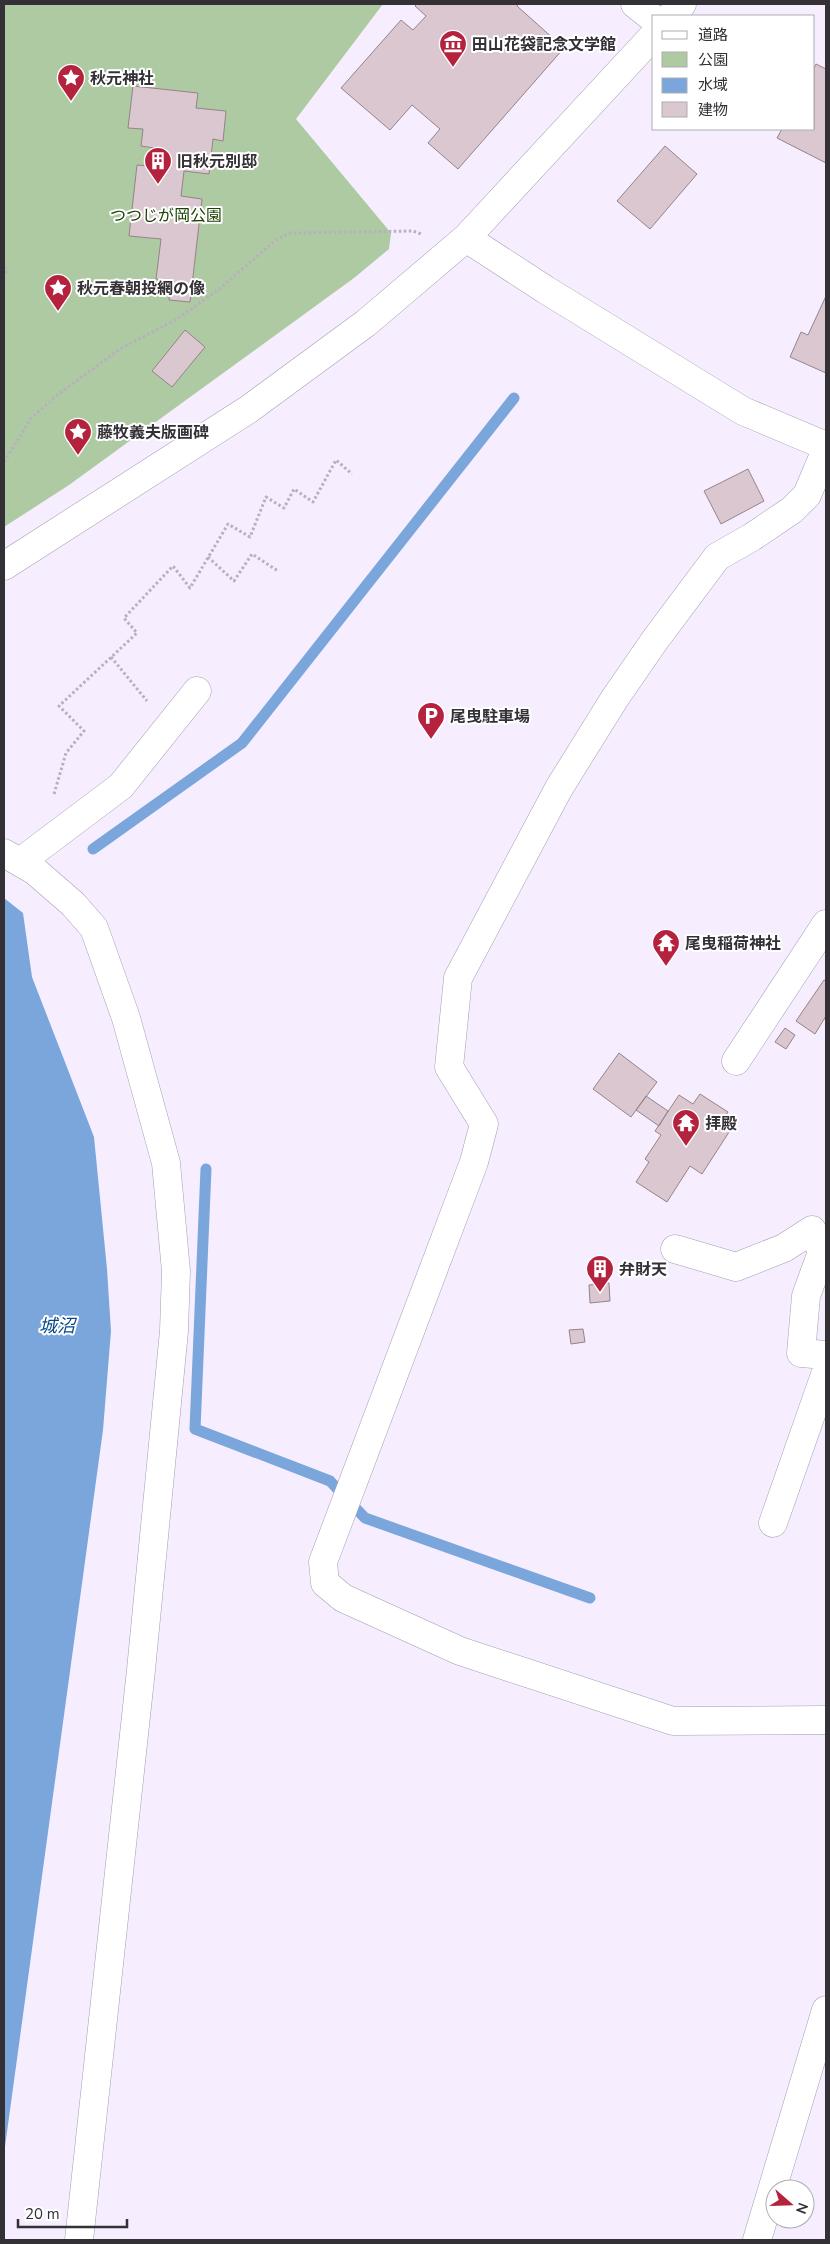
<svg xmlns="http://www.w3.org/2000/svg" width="830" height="2244" viewBox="0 0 830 2244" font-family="'Nunito Sans','Noto Sans JP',sans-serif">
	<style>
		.green { fill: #aecaa2 }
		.water { fill: #7ba6dc }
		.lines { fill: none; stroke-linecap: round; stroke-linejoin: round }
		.stream { stroke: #7ba6dc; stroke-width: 11 }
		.building { fill: #dac7cf; stroke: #95838a }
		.minor-casing { stroke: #a49ead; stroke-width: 29 }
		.path { stroke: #b7b0be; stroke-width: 3; stroke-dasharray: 2.5 2.5; stroke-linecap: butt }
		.minor { stroke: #fff; stroke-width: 28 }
		.labels { text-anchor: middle; stroke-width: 4; stroke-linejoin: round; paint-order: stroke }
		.poi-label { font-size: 16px; font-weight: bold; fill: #333036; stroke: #fff; text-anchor: start }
		.park-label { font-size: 16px; fill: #1b4103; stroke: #fff }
		.water-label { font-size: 18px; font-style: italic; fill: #084888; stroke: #fff }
	</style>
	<rect width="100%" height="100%" fill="#f6eeff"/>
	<path class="green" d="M4 4H383L296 119 391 233 389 249 354 278 69 485 4 527Z"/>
	<path class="water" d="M4 898 23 913 32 977 94 1137 107 1269 111 1331 103 1430 4 2154Z"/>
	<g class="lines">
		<path class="stream" d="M93 849 242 743 514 398
			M206 1169 195 1429 330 1481 365 1518 590 1598"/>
	</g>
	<path class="building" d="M417 4H518L517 6 564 48 458 169 428 143 440 129 412 105 390 130 341 88 401 20 413 30 426 16 415 6Z
		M816 64 826 69V163L777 138 782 129H814V68Z
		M133 86 198 93 196 108 226 111 223 141 213 139 209 174 184 171 181 196 202 199 190 302 169 300 171 281 156 279 161 239 129 236 137 165 158 167 161 149 141 146 143 129 128 128Z
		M665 146 697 174 650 229 617 201Z
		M826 296V373L790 357 801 332 808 335Z
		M185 330 205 347 172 387 152 371Z
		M748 469 764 501 721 524 704 491Z
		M824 980 826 981V1016L815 1034 796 1021Z
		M785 1028 795 1035 786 1049 775 1042Z
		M619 1053 657 1082 631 1117 593 1089Z
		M700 1094 728 1112 721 1122 731 1129 702 1174 690 1166 667 1202 636 1182 649 1162 645 1159 661 1135 655 1131 679 1095 693 1104Z
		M646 1096 668 1111 659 1126 636 1110Z
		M609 1283 610 1301 590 1303 589 1285Z
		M583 1329 585 1342 571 1344 569 1330Z"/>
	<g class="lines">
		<defs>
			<path id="minor" d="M635 4 654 19
				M671 16 682 4
				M466 238 546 290 743 411 826 446
				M826 450 807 495 792 510 752 537 717 557 655 640 615 698 559 788 458 978 449 1067 484 1124 474 1162 323 1562 325 1583 343 1598 460 1651 673 1721 826 1720
				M4 566 249 409 366 323 466 238 654 35
				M4 853 35 871 73 904 94 928 126 1018 166 1163 176 1271 174 1331 141 1670 79 2240
				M20 862 121 786 197 691
				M736 1061 826 924
				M675 1249 736 1267 784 1248 812 1230 822 1252 806 1296 801 1353 826 1355
				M773 1523 826 1372
				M757 2240 826 2010"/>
		</defs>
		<use href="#minor" class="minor-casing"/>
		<path class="path" d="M4 267 7 271 4 276
			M4 462 32 417 60 393 120 349 177 319 218 290 275 241 289 233 413 231 421 234
			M208 557 234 581 252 554 278 571
			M111 657 147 701
			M54 794 66 753 84 731 59 706 137 633 124 618 173 566 190 588 228 524 250 537 266 497 284 508 294 489 313 502 336 460 352 474"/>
		<use href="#minor" class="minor"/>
	</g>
	<defs>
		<symbol id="museum-pin" viewBox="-11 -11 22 30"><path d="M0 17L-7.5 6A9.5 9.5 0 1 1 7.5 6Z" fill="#b4223e" stroke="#fff"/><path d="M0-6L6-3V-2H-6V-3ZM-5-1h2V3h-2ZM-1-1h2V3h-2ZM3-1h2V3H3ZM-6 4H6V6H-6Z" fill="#fff"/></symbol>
		<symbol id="sight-pin" viewBox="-11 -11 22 30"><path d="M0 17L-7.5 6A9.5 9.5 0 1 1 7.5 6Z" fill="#b4223e" stroke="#fff"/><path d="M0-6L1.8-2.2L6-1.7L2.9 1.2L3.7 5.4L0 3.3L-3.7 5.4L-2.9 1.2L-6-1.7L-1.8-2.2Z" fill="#fff"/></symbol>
		<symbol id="building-pin" viewBox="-11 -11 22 30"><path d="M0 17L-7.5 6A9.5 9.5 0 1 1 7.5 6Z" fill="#b4223e" stroke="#fff"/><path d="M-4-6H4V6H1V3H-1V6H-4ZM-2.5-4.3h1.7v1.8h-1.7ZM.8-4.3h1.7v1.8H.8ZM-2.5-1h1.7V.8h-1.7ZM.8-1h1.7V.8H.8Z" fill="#fff"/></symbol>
		<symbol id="parking-pin" viewBox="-11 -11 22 30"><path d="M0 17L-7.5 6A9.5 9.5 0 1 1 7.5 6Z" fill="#b4223e" stroke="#fff"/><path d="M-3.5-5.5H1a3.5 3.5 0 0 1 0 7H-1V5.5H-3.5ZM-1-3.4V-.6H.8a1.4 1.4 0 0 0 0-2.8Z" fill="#fff"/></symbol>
		<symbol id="temple-pin" viewBox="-11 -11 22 30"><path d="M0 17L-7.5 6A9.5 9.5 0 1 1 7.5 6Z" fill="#b4223e" stroke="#fff"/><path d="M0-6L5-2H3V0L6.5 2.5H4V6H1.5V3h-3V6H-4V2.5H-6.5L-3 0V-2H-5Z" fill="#fff"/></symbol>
	</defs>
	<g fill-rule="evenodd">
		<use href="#museum-pin" x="437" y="28" width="32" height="43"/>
		<use href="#sight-pin" x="55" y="62" width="32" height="43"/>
		<use href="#building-pin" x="142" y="145" width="32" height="43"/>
		<use href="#sight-pin" x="42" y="272" width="32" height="43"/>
		<use href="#sight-pin" x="62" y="416" width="32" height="43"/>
		<use href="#parking-pin" x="415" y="700" width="32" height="43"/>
		<use href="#temple-pin" x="650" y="927" width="32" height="43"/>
		<use href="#temple-pin" x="670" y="1107" width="32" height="43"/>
		<use href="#building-pin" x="584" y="1253" width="32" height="43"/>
	</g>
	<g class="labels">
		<g class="poi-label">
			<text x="472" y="50">田山花袋記念文学館</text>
			<text x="90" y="84">秋元神社</text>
			<text x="177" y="167">旧秋元別邸</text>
			<text x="77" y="294">秋元春朝投網の像</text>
			<text x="97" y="438">藤牧義夫版画碑</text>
			<text x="450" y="722">尾曳駐車場</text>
			<text x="685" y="949">尾曳稲荷神社</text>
			<text x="705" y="1129">拝殿</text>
			<text x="619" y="1275">弁財天</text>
		</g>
		<g class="park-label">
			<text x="166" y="221">つつじが岡公園</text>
		</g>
		<g class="water-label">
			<text x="57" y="1332">城沼</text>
		</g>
	</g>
	<rect width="830" height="2244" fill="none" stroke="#333036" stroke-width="10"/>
	<rect x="652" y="15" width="162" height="115" fill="#ffffff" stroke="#adacaf"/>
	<rect x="662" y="31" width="25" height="8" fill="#ffffff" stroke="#adacaf"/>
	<text x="698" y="40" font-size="15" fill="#333036">道路</text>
	<rect x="662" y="52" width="25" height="15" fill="#aecaa2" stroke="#adacaf"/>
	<text x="698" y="65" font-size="15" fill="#333036">公園</text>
	<rect x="662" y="78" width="25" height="15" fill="#7ba6dc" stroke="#adacaf"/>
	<text x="698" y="90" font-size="15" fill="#333036">水域</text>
	<rect x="662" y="102" width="25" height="15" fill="#dac7cf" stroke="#adacaf"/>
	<text x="698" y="115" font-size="15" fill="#333036">建物</text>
	<g transform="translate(790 2204) rotate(110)"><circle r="24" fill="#ffffff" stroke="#adacaf"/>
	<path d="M0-4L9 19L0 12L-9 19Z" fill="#b4223e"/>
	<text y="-8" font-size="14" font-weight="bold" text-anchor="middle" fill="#333036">N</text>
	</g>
	<path d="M18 2219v8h109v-8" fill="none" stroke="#333036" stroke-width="2.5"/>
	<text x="25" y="2219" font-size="15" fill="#333036" stroke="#ffffff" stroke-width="4" paint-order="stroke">20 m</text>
</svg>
